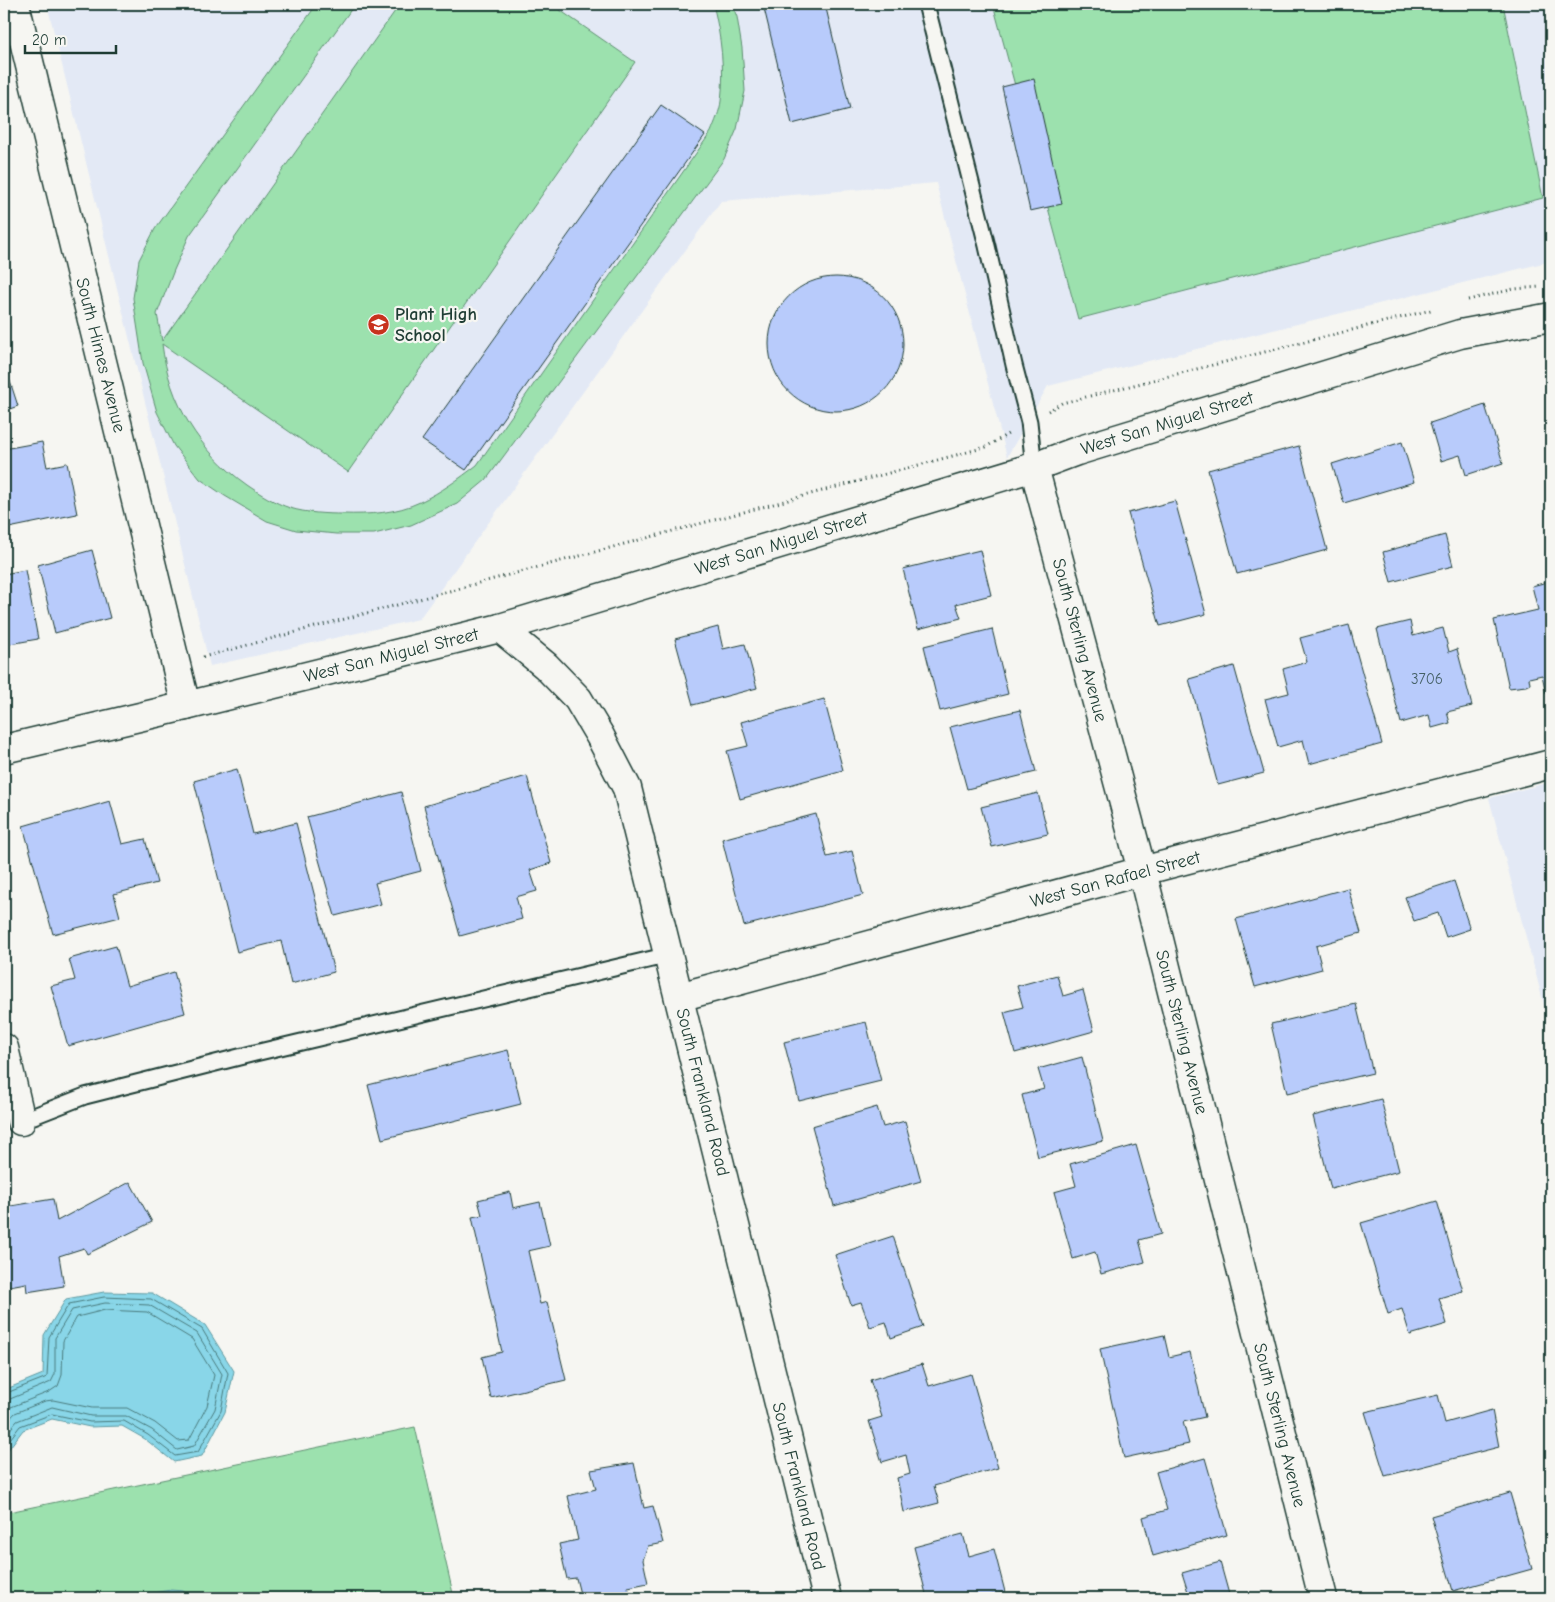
<svg xmlns="http://www.w3.org/2000/svg" width="1555" height="1602" viewBox="0 0 1555 1602" font-family="'Comic Neue',sans-serif">
	<style>
		.built { fill: #e3e9f5 }
		.green { fill: #9ce1ae; stroke: #5e8f71 }
		.water { fill: #89d6e8; stroke: #5f99a0 }
		.lines { fill: none; stroke-linecap: round; stroke-linejoin: round }
		.shore { stroke: #497a7c; stroke-width: 1 }
		.building { fill: #b8cbfb; stroke: #1f3d34 }
		.service-casing { stroke: #1f3d34; stroke-width: 19 }
		.minor-casing { stroke: #1f3d34; stroke-width: 31 }
		.tertiary-casing { stroke: #1f3d34; stroke-width: 31 }
		.path { stroke: #1f3d34; stroke-width: 3; stroke-dasharray: 1 4; stroke-linecap: butt }
		.service { stroke: #f6f6f2; stroke-width: 15 }
		.minor { stroke: #f6f6f2; stroke-width: 28 }
		.tertiary { stroke: #f6f6f2; stroke-width: 28 }
		.labels { text-anchor: middle; stroke-width: 4.5; stroke-linejoin: round; paint-order: stroke }
		.number-label { font-size: 15px; fill: #456066 }
		.poi-label { font-size: 18px; font-weight: bold; fill: #1f3d34; stroke: #f6f6f2; text-anchor: start }
		.street-label { font-size: 18px; fill: #1f3d34; stroke: #f6f6f2 }
	</style>
	<rect width="100%" height="100%" fill="#f6f6f2"/>
	<filter id="ink" filterUnits="userSpaceOnUse"><feTurbulence type="fractalNoise" baseFrequency=".02" numOctaves="2"/><feDisplacementMap in="SourceGraphic" scale="10" xChannelSelector="R" yChannelSelector="G"/><feConvolveMatrix kernelMatrix="1 2 1 2 8 2 1 2 1" color-interpolation-filters="sRGB"/></filter>
	<g filter="url(#ink)">
		<path class="built" d="M47 4H1551V261L1048 386 1007 457 936 183 721 201 419 619 210 666Z
			M1551 782V1031L1489 798Z"/>
		<path class="green" d="M317 4H355L189 236 174 270 157 314 162 341 400 4H551L635 62 348 472 162 344C169 402 199 451 247 485 260 494 275 503 290 508 306 513 326 514 343 514 368 515 397 513 420 502 441 492 459 479 477 465L711 132C715 122 720 111 721 101 725 69 721 36 713 4H732L737 17 742 48 745 91 737 129 724 159 486 480 457 504 411 525 374 534H336L296 530 267 521 225 496 200 479 174 446 157 412 143 363 133 298 139 260 155 229Z
			M993 4H1503L1543 198 1078 319Z
			M415 1427 454 1598H4V1513Z"/>
		<path class="water" d="M104 1292 152 1293 205 1325 234 1371 225 1412 202 1456 174 1462 145 1439 122 1426 90 1427 52 1419 23 1430 4 1455V1390L43 1374 44 1335 66 1299Z
			M171 1590 183 1591 192 1598H120Z"/>
		<g class="lines">
			<path class="shore" d="M4 1394 47 1377 49 1337 69 1304 104 1297 151 1299 202 1329 228 1373 221 1411 198 1452 175 1456 148 1435 124 1421 90 1422 52 1414 20 1426 4 1447
				M4 1400 10 1399 51 1382 55 1374V1338L72 1310 105 1303 149 1305 197 1333 222 1374 215 1409 194 1446 177 1450 152 1430 126 1416H91L52 1407 17 1421 4 1437
				M4 1408 11 1407 49 1392 58 1386 62 1375 63 1341 77 1317 105 1310 147 1312 192 1339 214 1375 207 1406 189 1440 178 1441 155 1423 127 1408H92L53 1400 45 1401 15 1413 4 1425"/>
		</g>
		<path class="building" d="M763 4H825L850 109 792 124Z
			M1034 79 1062 204 1030 211 1002 87Z
			M661 105 705 135 466 470 422 440Z
			M769 344a67 67 0 1 1 134 0a67 67 0 1 1-134 0Z
			M4 363 18 406 4 411Z
			M1485 405 1503 463 1466 475 1460 455 1441 461 1430 423Z
			M42 442 47 467 67 463 77 514 4 529V449Z
			M1402 442 1414 482 1344 503 1332 464Z
			M1299 446 1327 550 1237 574 1208 470Z
			M1175 501 1206 614 1160 626 1128 513Z
			M1445 535 1453 566 1391 582 1383 552Z
			M92 550 110 618 55 633 38 565Z
			M980 550 991 595 956 604 961 618 918 629 903 569Z
			M25 570 38 639 4 645V574Z
			M1551 581V692L1546 693 1542 675 1529 678 1530 684 1526 686 1509 688 1494 620 1538 610 1532 586Z
			M1410 621 1413 636 1443 628 1449 652 1457 649 1472 706 1447 712 1450 723 1432 728 1429 715 1401 723 1377 629Z
			M1349 625 1382 744 1309 764 1303 740 1278 747 1265 699 1289 693 1283 669 1307 662 1300 638Z
			M718 627 723 649 745 644 757 688 693 705 675 639Z
			M992 629 1008 694 940 711 924 646Z
			M1234 666 1264 773 1218 785 1189 679Z
			M824 699 843 770 740 799 727 751 748 746 741 722Z
			M1020 710 1036 772 967 789 950 727Z
			M237 769 253 834 296 823 334 972 291 984 281 941 237 952 194 781Z
			M527 776 551 863 530 870 537 891 516 897 522 919 460 936 424 806Z
			M401 792 421 871 375 883 381 904 335 916 307 817Z
			M1038 793 1048 834 992 847 981 807Z
			M110 801 122 844 145 839 157 883 114 894 120 917 53 934 23 826Z
			M816 814 827 857 852 851 863 895 744 926 722 839Z
			M1551 843V857L1548 844Z
			M1454 881 1470 929 1446 937 1438 913 1414 921 1405 897Z
			M1348 888 1361 933 1316 946 1322 969 1255 987 1236 919Z
			M116 946 127 986 174 972 185 1013 68 1046 51 986 75 980 69 959Z
			M1551 947V962L1547 948Z
			M1057 975 1063 996 1083 990 1094 1031 1015 1053 1004 1012 1023 1007 1017 986Z
			M1356 1004 1373 1073 1287 1093 1271 1024Z
			M866 1022 881 1081 799 1101 784 1042Z
			M508 1050 521 1104 382 1139 368 1085Z
			M1082 1057 1103 1141 1038 1157 1022 1095 1044 1089 1038 1069Z
			M1381 1099 1399 1171 1331 1189 1313 1116Z
			M877 1107 883 1127 905 1121 921 1181 834 1206 812 1126Z
			M1136 1145 1161 1234 1139 1240 1145 1262 1101 1274 1095 1252 1073 1259 1054 1192 1076 1186 1070 1164Z
			M130 1182 152 1222 87 1254 84 1248 59 1256 64 1286 27 1292 26 1283 4 1287V1201L5 1207 53 1199 57 1221Z
			M510 1192 513 1208 540 1202 550 1246 528 1251 540 1304 547 1302 566 1380 491 1398 482 1357 502 1352 472 1217 482 1215 478 1200Z
			M1437 1201 1463 1291 1439 1298 1447 1324 1410 1335 1402 1309 1388 1314 1361 1223Z
			M893 1236 923 1327 891 1338 886 1322 870 1327 861 1302 851 1305 835 1255Z
			M1164 1335 1169 1357 1190 1352 1205 1417 1183 1422 1189 1444 1124 1458 1100 1349Z
			M922 1364 929 1386 971 1374 998 1468 934 1486 939 1503 904 1512 897 1478 910 1474 906 1455 882 1462 869 1421 882 1417 870 1380Z
			M1438 1395 1445 1423 1492 1410 1499 1447 1385 1476 1365 1412Z
			M1205 1458 1227 1535 1153 1556 1143 1517 1167 1510 1156 1472Z
			M634 1463 644 1508 653 1506 663 1543 648 1546 643 1560 648 1583 628 1587 631 1598H581L576 1578 567 1579 559 1544 578 1540 568 1496 596 1489 591 1470Z
			M1510 1493 1532 1569 1453 1591 1431 1516Z
			M963 1534 969 1556 994 1549 1005 1592 979 1598H927L914 1547Z
			M1220 1562 1230 1598H1169L1188 1592 1182 1573Z"/>
		<g class="lines">
			<defs>
				<path id="service" d="M926 4 987 246 1014 365 1029 422 1034 467
					M21 1121 85 1096 255 1053 669 955"/>
				<path id="minor" d="M1034 467 1142 871 1323 1598
					M500 628 1034 467 1077 451 1460 334 1551 317
					M4 749 186 706
					M679 997 1142 871 1551 764
					M4 1048 21 1121"/>
				<path id="tertiary" d="M15 4 186 706 500 628 546 666 578 699 600 736 627 788 827 1598"/>
			</defs>
			<use href="#service" class="service-casing"/>
			<use href="#minor" class="minor-casing"/>
			<use href="#tertiary" class="tertiary-casing"/>
			<path class="path" d="M1468 300 1514 289 1541 287
				M1048 411 1062 403 1431 310
				M203 657 986 447 1008 434"/>
			<use href="#service" class="service"/>
			<use href="#minor" class="minor"/>
			<use href="#tertiary" class="tertiary"/>
		</g>
	</g>
	<defs>
		<symbol id="school-disc" viewBox="-11 -11 22 22"><circle r="9.5" fill="#c8321e" stroke="#f6f6f2"/><path d="M0-5L7-2L0 1L-7-2ZM-4 1L0 2.5L4 1V4Q0 6-4 4Z" fill="#fff"/></symbol>
	</defs>
	<g fill-rule="evenodd">
		<use href="#school-disc" x="366" y="312" width="25" height="25"/>
	</g>
	<g class="labels">
		<g class="number-label">
			<text x="1427" y="684">3706</text>
		</g>
		<g class="poi-label">
			<text x="395" y="320">Plant High<tspan x="395" dy="21">School</tspan></text>
		</g>
		<g class="street-label">
			<text transform="translate(101 355) rotate(76)" y="6">South Himes Avenue</text>
			<text transform="translate(1167 423) rotate(-17)" y="6">West San Miguel Street</text>
			<text transform="translate(781 543) rotate(-17)" y="6">West San Miguel Street</text>
			<text transform="translate(1080 640) rotate(75)" y="6">South Sterling Avenue</text>
			<text transform="translate(391 655) rotate(-14)" y="6">West San Miguel Street</text>
			<text transform="translate(1115 879) rotate(-15)" y="6">West San Rafael Street</text>
			<text transform="translate(1182 1032) rotate(76)" y="6">South Sterling Avenue</text>
			<text transform="translate(703 1092) rotate(76)" y="6">South Frankland Road</text>
			<text transform="translate(1280 1425) rotate(76)" y="6">South Sterling Avenue</text>
			<text transform="translate(799 1486) rotate(76)" y="6">South Frankland Road</text>
		</g>
	</g>
	<rect width="1555" height="1602" fill="none" stroke="#f6f6f2" stroke-width="20"/>
	<rect x="10" y="10" width="1535" height="1582" fill="none" stroke="#1f3d34" stroke-width="2" filter="url(#ink)"/>
	<path d="M25 45v8h91v-8" fill="none" stroke="#1f3d34" stroke-width="2.5"/>
	<text x="32" y="45" font-size="15" fill="#1f3d34" stroke="#f6f6f2" stroke-width="4" paint-order="stroke">20 m</text>
</svg>
